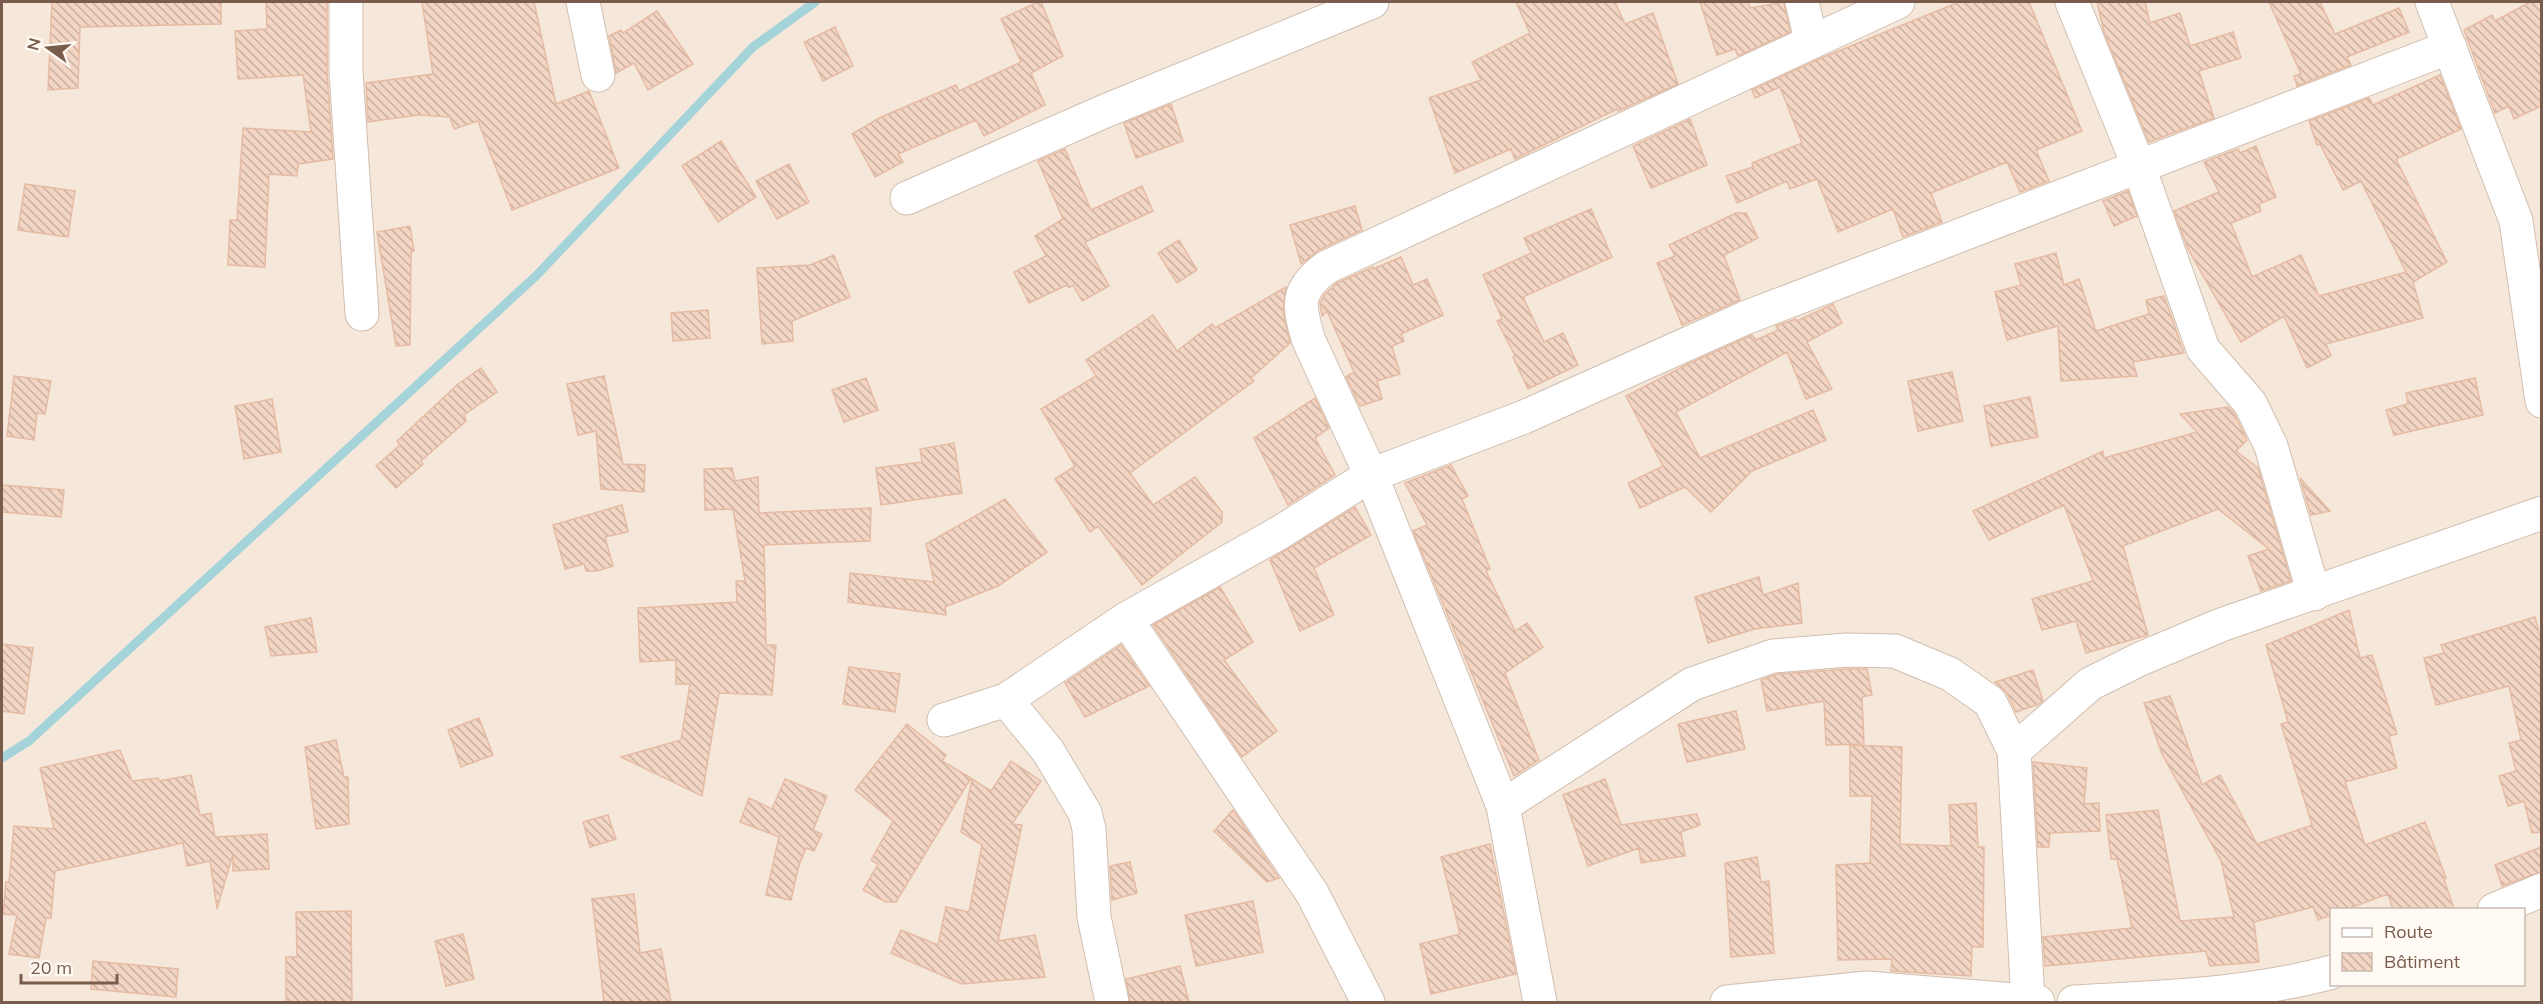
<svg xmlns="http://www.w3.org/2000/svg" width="2543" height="1004" viewBox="0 0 2543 1004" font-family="Mulish,sans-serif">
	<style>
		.residential { fill: #f5e8da; fill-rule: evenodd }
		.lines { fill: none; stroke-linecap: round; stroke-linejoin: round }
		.stream { stroke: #a5d3da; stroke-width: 9 }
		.building { fill: url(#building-back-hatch); stroke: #e6bba3; stroke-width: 1.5 }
		.minor-casing { stroke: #d1beb0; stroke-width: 35 }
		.minor { stroke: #fff; stroke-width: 33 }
	</style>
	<defs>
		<pattern id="building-back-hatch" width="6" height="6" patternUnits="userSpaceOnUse" patternTransform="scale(1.5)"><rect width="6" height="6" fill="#f3d5c3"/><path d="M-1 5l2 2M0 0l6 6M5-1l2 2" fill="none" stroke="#cab0a1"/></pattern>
	</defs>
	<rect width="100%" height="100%" fill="#fdf6ec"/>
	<path class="residential" d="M2 2H2541V1002H2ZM2332 910H2524V984H2332Z"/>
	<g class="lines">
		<path class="stream" d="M2 758 29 741 536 276 753 47 815 2"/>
	</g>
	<path class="building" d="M52 2H221V24L80 27 78 88 48 90Z
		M266 2H327V73L333 159 298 164 297 176 269 174 265 267 228 265 230 220H237L243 128 311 132 303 75 238 79 235 31 267 29Z
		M422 2H534L556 104 589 91 619 168 512 210 478 121 454 129 450 117 418 115 368 122 366 83 433 74Z
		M1038 2H1041L1063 56 1031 73 1045 105 984 136 976 120 898 154 903 162 875 177 852 134 881 117 956 85 959 91 1021 62 1001 19Z
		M1516 2H1615L1625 24 1653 13 1678 84 1618 111 1617 109 1515 159 1511 149 1455 173 1429 98 1481 80 1472 62 1530 33Z
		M1700 2H1748L1750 8 1784 2 1790 32 1738 56 1735 49 1717 55Z
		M1959 2H2029L2082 131 2036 150 2049 181 2020 192 2007 162 1931 193 1942 222 1903 237 1893 209 1838 232 1817 179 1790 189 1787 181 1737 203 1726 176 1753 167 1752 163 1802 143 1780 87 1755 98 1752 90 1819 59Z
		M2097 2H2145L2150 23 2180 13 2190 46 2233 32 2241 58 2199 71 2214 118 2149 142 2104 32Z
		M2269 2H2320L2335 34 2399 8 2409 32 2347 57 2351 65 2297 86 2294 76 2301 74Z
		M2530 2H2541V106L2514 119 2509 106 2495 113 2464 30 2492 15 2495 21Z
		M657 11 693 64 648 90 634 63 616 73 609 36 621 30 623 33Z
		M835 27 853 66 823 81 804 42Z
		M2440 75 2461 129 2396 159 2447 262 2413 282 2423 318 2326 344 2331 356 2307 368 2284 316 2241 342 2188 249 2174 211 2219 192 2204 162 2238 149 2240 153 2256 146 2276 197 2259 204 2261 211 2231 223 2252 277 2301 255 2319 296 2406 272 2361 181 2343 190 2320 144 2317 145 2309 121 2369 98 2373 105Z
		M1171 104 1183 141 1136 158 1124 123Z
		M1690 119 1707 165 1651 188 1633 146Z
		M721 141 756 197 718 222 682 166Z
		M1065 149 1091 210 1142 186 1153 211 1085 242 1109 286 1082 301 1073 285 1069 288 1067 285 1029 303 1014 272 1046 256 1035 236 1063 219 1038 161Z
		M789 164 809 202 777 219 756 181Z
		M25 184 75 191 68 237 18 230Z
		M2128 191 2137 216 2114 226 2103 201Z
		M1355 206 1362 230 1319 250 1301 264 1290 225Z
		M1591 209 1612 257 1523 297 1544 342 1563 333 1578 365 1528 389 1513 357 1515 356 1497 321 1502 319 1483 275 1531 253 1524 238Z
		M1736 213H1746L1758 238 1724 255 1740 300 1682 325 1657 263 1675 256 1669 245Z
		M410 226 414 251 411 252 410 345 396 346 377 232Z
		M1179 240 1197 270 1177 283 1158 253Z
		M2056 253 2064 285 2079 279 2096 331 2149 314 2146 300 2164 296 2184 353 2133 362 2137 376 2061 381 2058 326 2007 340 1995 292 2021 285 2015 264Z
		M834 255 850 297 792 321 793 341 762 344 757 268 810 265Z
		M1401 257 1413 285 1427 279 1443 315 1401 334 1404 341 1392 346 1400 374 1377 381 1382 399 1360 406 1346 377 1354 372 1327 311 1322 316 1320 303 1324 295 1337 283 1373 267V269Z
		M1286 287 1283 311 1290 343 1251 378 1254 381 1130 473 1153 505 1195 477 1222 512V522L1142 585 1098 526 1090 532 1055 479 1075 466 1041 409 1096 376 1086 360 1153 315 1177 351 1212 324 1215 328Z
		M1833 304 1842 323 1807 342 1832 389 1806 399 1787 352 1676 412 1700 458 1813 410 1826 440 1752 471 1711 512 1685 487 1640 508 1628 483 1663 466 1626 396 1688 364 1752 335 1756 340 1778 330 1776 326 1796 319 1797 321Z
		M708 310 710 338 673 341 671 313Z
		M481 368 497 392 464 415 466 421 421 461 423 464 396 488 376 466 400 445 397 441 458 384Z
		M1952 372 1963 421 1918 431 1908 381Z
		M14 376 51 381 45 414 37 413 34 440 7 436Z
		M604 376 623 464 645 465 644 492 601 489 596 431 578 435 567 384Z
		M866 378 878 410 844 422 832 390Z
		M2475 378 2483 415 2394 435 2386 410 2408 404 2406 393Z
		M2030 397 2038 437 1991 446 1984 406Z
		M1315 398 1329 428 1315 438 1335 475 1288 505 1254 438Z
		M272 399 281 452 244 459 235 406Z
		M2228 407 2234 413 2247 440 2236 451 2258 468 2291 581 2261 591 2248 556 2269 549 2218 509 2123 546 2148 635 2086 653 2076 621 2042 630 2032 599 2093 581 2064 505 1989 540 1973 511 2103 451 2104 458 2197 432 2180 414Z
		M954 443 962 493 881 505 876 468 922 462 920 449Z
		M1451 465 1468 496 1462 499 1490 569 1486 571 1515 631 1527 623 1543 647 1505 673 1539 760 1514 776 1413 531 1427 525 1405 483Z
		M732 468 735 481 758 477 759 513 871 508 870 541 764 545 766 645H776L772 695 719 693 702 796 621 757 681 740 690 684H676V660L640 662 638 608 737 602 736 581H745L733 509 705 510 704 469Z
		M2300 478 2330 511 2311 515Z
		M2 485 64 490 61 517 2 512Z
		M1005 499 1047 552 998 586 945 607 946 615 848 602 850 573 934 582 926 544Z
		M622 505 628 532 605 537 613 566 597 571H586L584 564 565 569 553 525Z
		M1355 507 1371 535 1314 568 1334 615 1300 631 1270 560Z
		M1759 577 1763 595 1798 583 1802 623 1755 629 1708 643 1695 597Z
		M1220 587 1253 642 1224 660 1277 731 1242 757 1153 625Z
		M2349 610 2360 658 2372 655 2397 734 2389 736 2397 768 2345 782 2365 845 2425 822 2446 878 2444 879 2454 909H2393L2388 894 2347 909H2331V915L2318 920 2313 907 2254 922 2259 962 2210 966 2206 951 2045 966 2043 937 2132 928 2117 859H2111L2106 815 2158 810 2180 921 2234 917 2221 861 2162 754 2144 703 2170 696 2202 785 2220 775 2257 844 2312 825 2281 724 2288 722 2266 645Z
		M2535 617 2541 640V832L2532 833 2524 801 2508 806 2499 776 2516 771 2509 743 2521 740 2509 686 2436 705 2424 658 2444 653 2441 645Z
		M311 618 317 652 271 656 265 627Z
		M2 644 33 648 24 714 2 711Z
		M1121 645 1149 686 1085 717 1065 683Z
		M849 667 900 674 895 712 843 704Z
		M1848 669H1867L1872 695 1862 697 1864 744 1826 745 1824 701 1767 711 1761 680 1777 674Z
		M2033 670 2043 701 2039 704 2016 712 2007 693 1995 682Z
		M1736 711 1745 749 1687 762 1678 724Z
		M479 718 493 755 461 767 448 730Z
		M907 724 946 755 942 761 971 778 896 902H886L863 890 878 864 871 860 893 821 855 790Z
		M336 740 344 777H348L349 824 316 829 305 747Z
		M1850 745 1902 747 1900 844 1951 846 1949 805 1976 803 1978 847H1984L1983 947H1972L1971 976 1891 971 1892 959 1838 960 1836 865 1870 863 1872 796H1850Z
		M120 750 132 781 158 778 159 781 191 775 200 815 211 813 215 837 267 834 269 869 233 871V854L217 909 210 861 187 866 183 843 55 871 51 918H46L39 958 9 954 17 915 3 914 6 882H9L14 826 54 829 40 768Z
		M1011 761 1041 781 1012 824 1022 825 998 941 1035 935 1045 977 962 984 891 953 901 930 938 945 946 907 969 912 982 845 961 832 972 779 991 791Z
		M2033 762 2087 768 2084 804 2099 803 2100 831 2050 833 2049 847H2038Z
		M785 779 827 796 813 830 822 834 814 851 806 848 799 865 791 900 766 895 779 837 740 822 749 798 772 809Z
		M1605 779 1621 825 1697 814 1700 825 1681 832 1685 856 1641 863 1639 848 1588 866 1563 795Z
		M1233 810 1279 878 1267 882 1214 831Z
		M608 815 616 839 590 847 583 822Z
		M1490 844 1516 974 1431 994 1420 944 1460 934 1441 857Z
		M2541 847V872L2502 886 2495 865Z
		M1757 857 1761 882 1769 881 1774 953 1731 957 1725 863Z
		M1130 862 1137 893 1112 900 1110 866Z
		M634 894 640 953 661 949 671 1002H604L592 899Z
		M1253 901 1263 952 1196 966 1185 915Z
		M351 911 352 1002H286V957H297L296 912Z
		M463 934 474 979 446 986 435 941Z
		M93 961 178 969 176 997 91 989Z
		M1180 966 1189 1002H1130L1126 979Z"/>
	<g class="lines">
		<defs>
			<path id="minor" d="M346 2V72L362 314
				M583 2 598 75
				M1802 2 1811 40
				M2072 2 2139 167 2203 349 2250 403 2271 446 2314 594
				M2432 2 2516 221 2542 401
				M907 198 1105 111 1372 2
				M1126 619 1312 893 1368 1002
				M1006 700 1048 751 1085 813 1089 829 1094 917 1112 1002
				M944 720 1006 700 1126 619 1279 533 1371 475 1524 417 1745 318 2450 47
				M2014 751 2090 684 2140 659 2221 625 2542 513
				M1503 806 1692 684 1773 656 1847 650 1895 651 1950 674 1990 702 2014 751 2028 1001
				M2494 910 2542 890
				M1540 1002 1503 806 1371 475 1309 341C1298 306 1295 290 1327 267L1898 2
				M1727 1002 1867 988 2038 1002
				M2074 1002C2161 997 2248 995 2332 972"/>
		</defs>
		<use href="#minor" class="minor-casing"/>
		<use href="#minor" class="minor"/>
	</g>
	<rect width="2543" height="1004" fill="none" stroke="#7a5c4d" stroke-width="6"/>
	<rect x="2330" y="908" width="195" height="78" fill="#fffaf3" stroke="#cabbb1" stroke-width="1.5"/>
	<rect x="2342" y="928" width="30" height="9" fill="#ffffff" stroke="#cabbb1" stroke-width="1.5"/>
	<text x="2384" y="938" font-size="18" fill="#7a5c4d">Route</text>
	<rect x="2342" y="953" width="30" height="18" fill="url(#building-back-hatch)" stroke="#cabbb1" stroke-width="1.5"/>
	<text x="2384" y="968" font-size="18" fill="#7a5c4d">Bâtiment</text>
	<g transform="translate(48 48) rotate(285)" stroke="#fffaf3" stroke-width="4.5" paint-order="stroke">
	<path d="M0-4.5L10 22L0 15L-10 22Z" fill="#7a5c4d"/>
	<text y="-9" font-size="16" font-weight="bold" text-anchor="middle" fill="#7a5c4d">N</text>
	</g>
	<path d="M21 974v9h96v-9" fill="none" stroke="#7a5c4d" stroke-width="3"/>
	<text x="30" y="974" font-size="18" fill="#7a5c4d" stroke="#fffaf3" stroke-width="4.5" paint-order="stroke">20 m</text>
</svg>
